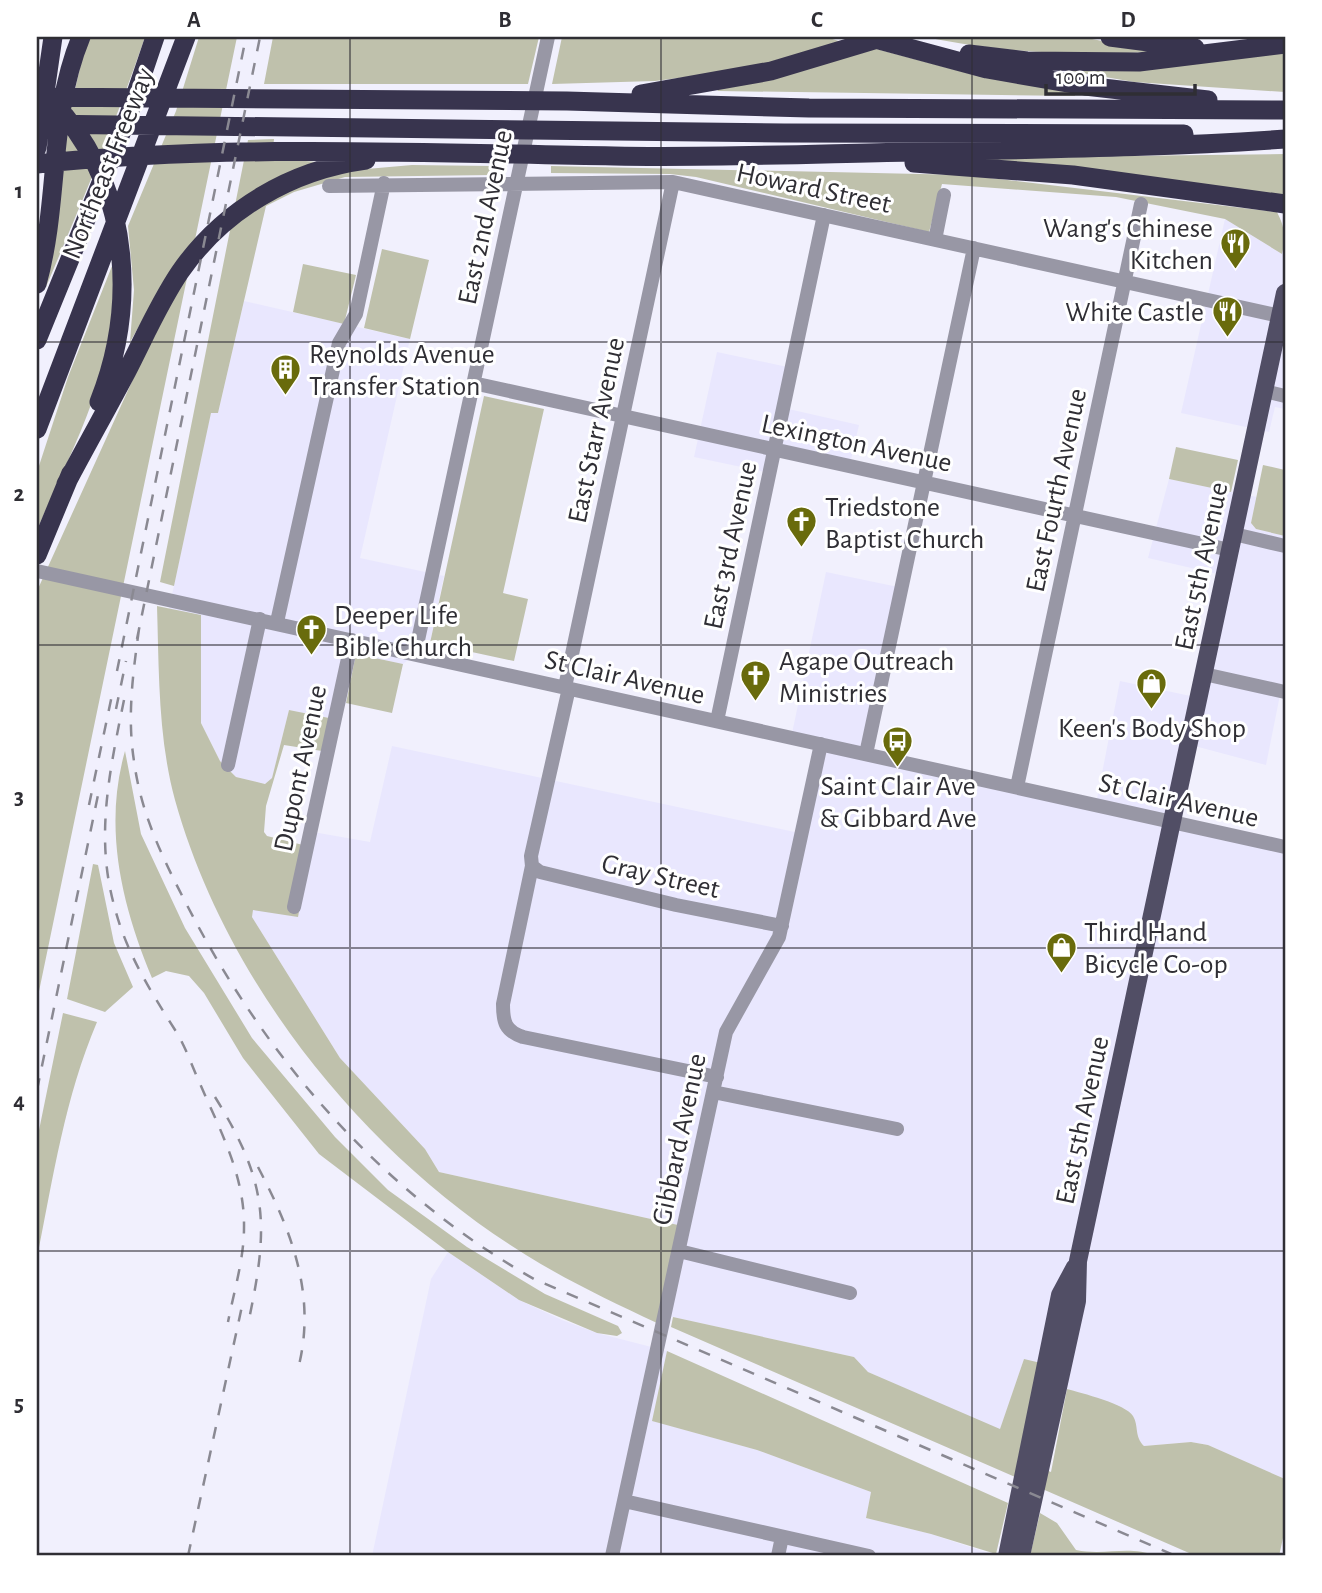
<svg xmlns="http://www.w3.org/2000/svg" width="1322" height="1593" viewBox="0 0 1322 1593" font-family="'Alegreya Sans',sans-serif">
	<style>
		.built { fill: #e9e7fe }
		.green { fill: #bfc1ac }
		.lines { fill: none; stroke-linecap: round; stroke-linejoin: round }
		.minor { stroke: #9897a5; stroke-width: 14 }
		.major { stroke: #514e65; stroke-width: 18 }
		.highway { stroke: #38344e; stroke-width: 19 }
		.rail { stroke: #8a8992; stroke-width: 2.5; stroke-dasharray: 12 12; stroke-linecap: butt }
		.grid { fill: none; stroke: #2f2e34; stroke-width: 2; stroke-opacity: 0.55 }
		.labels { text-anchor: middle; stroke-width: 6; stroke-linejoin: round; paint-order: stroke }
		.street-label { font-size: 28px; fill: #2f2e34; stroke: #fff }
		.poi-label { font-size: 28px; fill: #2f2e34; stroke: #fff; text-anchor: start }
		.neatline { fill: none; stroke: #2f2e34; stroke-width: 2.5 }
		.grid-label { font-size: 23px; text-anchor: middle; font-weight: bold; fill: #2f2e34 }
	</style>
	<rect width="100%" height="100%" fill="#f1f0fd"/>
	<path class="built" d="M1225 219 1282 254 1285 240V409L1275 407 1269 432 1181 413Z
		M244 301 410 339 360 558 444 576 430 643 403 664 356 654 346 703 329 718 289 710 272 778 265 784 236 777 220 761 201 723V616L169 609 211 412 218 413Z
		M717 352 792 368 784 408 859 425 849 468 775 452 770 473 694 457Z
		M1169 479 1257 497 1251 523 1256 529 1285 536V670L1266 765 1191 745 1175 820 1285 845V1479L1208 1445 1191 1442 1144 1446 1137 1438 1133 1416 1125 1409 1037 1378 1024 1359 1000 1430 868 1372 854 1357 659 1314 678 1225 439 1172 425 1149 340 1058 252 917 253 910 313 832 370 842 392 746 804 834 822 745 791 738 826 572 903 588 866 754 1096 804 1120 681 1200 698 1226 576 1148 558Z
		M448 1252 519 1300 562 1320 597 1333 667 1351 653 1421 757 1450 871 1492 866 1518 931 1534 997 1556H372L431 1279Z"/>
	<path class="green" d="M87 37H145C116 122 81 204 46 287H42L61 151Z
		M199 37H237L37 1001V591L144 355 151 305 130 342 134 290 128 226 176 111Z
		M273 37H539L528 84H264Z
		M562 37H826L842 42 741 70 655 81 552 84Z
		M926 37H1082L1158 52C1077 55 1006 54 926 37Z
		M869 47 971 74 1075 93V96L718 91 716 88Z
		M1285 50V92L1134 82 1059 69Z
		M274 139 272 158 317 162 286 190 344 171 412 165 492 166 491 175 345 177 294 192 266 206 218 413H211L174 586 160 582 248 140Z
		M1285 154V195L948 158Z
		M551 166 965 175 1277 212C1285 228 1286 237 1282 254L1225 219 1116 197 942 184 929 232 696 177 670 174 551 173Z
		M382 249 429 260 410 339 364 328Z
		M303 264 356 275 344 324 293 312Z
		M112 266C123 360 73 446 37 530V472L68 377Z
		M484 396 544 409 503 593 528 599 514 661 430 643Z
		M1176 447 1238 460 1231 492 1169 479Z
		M1263 465 1285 470V536L1256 529 1251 523Z
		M157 606 201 615V723L220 761 236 777 265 784 272 778 289 710 329 718 322 751 284 745 266 806 264 832 267 836 311 847 298 917 253 910 252 917 340 1058 425 1149 439 1172 678 1225 657 1323C612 1302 568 1281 526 1255 365 1156 226 983 175 800 158 738 159 670 157 606Z
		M356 654 403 664 392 713 346 703Z
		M125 751 141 834 185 928 252 1038 335 1137 388 1190 467 1247 545 1294 618 1326 622 1333 617 1336 597 1333 519 1300 448 1252 319 1154 243 1058 204 993 189 976 166 971 152 978C122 906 103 828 125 751Z
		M93 864 98 865 114 943 133 987 105 1012 67 999Z
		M63 1013 97 1022C65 1097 53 1178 37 1258V1140Z
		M673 1317 854 1357 868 1372 1000 1429 1024 1359 1041 1363 1018 1459 1051 1472 1067 1389C1081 1393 1126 1404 1133 1416 1139 1426 1134 1436 1144 1446L1191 1442 1208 1445 1285 1479V1529L1279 1556H1196L671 1327Z
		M667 1351 1008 1503 996 1554 931 1534 866 1518 871 1492 757 1450 652 1421Z
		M1040 1513 1057 1523 1076 1550C1105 1556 1129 1545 1156 1556H1030Z"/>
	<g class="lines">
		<path class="minor" d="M329 186 673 182 1280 316
			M935 240 944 195
			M473 383 1230 550
			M1264 391 1285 396
			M1234 534 1285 546
			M37 571 1285 847
			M277 622 339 343 356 314 384 183
			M415 654 548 37
			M1204 674 1285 692
			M565 687 673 182
			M569 688 531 856 532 866 503 1004C503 1022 505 1031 523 1037L717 1077
			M717 721 824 215
			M866 754 974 248
			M228 765 260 619
			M1017 787 1141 204
			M532 866 540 872 676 905 782 926
			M294 907 352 640
			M713 1092 897 1129
			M679 1251 850 1293
			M624 1501 869 1556
			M612 1556 726 1032 779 937 821 744
			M778 1556 782 1537"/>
		<path class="major" d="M1007 1556 1060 1295 1075 1267
			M1021 1556 1077 1301 1078 1261 1285 293"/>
		<path class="highway" d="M868 37 987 69 1085 86 1208 100
			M1110 37 1195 48
			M969 54 1027 61 1139 62 1285 44
			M641 94 771 71 881 38
			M37 97 567 101 809 108 1285 110
			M65 116C131 197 136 309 99 402
			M37 124 784 133 1184 134
			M37 148 53 37
			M914 163 1073 175 1285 204
			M37 164C229 144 421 153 614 156 712 158 810 154 909 152 1035 149 1160 148 1285 139
			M37 284C60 202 48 117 81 37
			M37 340 129 114 155 37
			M37 429 186 37
			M66 484C86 446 107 409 127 371 144 338 159 303 180 272 223 210 291 170 366 160
			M37 555 71 473"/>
		<path class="rail" d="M139 629C133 673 127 717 134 761 141 815 164 861 189 909 269 1063 383 1193 534 1279L1176 1556
			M137 639 260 37
			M117 671 246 37
			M124 700C110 769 95 836 114 905 126 953 151 992 177 1033 187 1050 193 1069 201 1086 221 1132 245 1177 244 1228 244 1259 234 1291 228 1322
			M116 709 126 661
			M89 805 112 695
			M37 1090 98 795
			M215 1097C269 1184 269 1226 248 1324
			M258 1167C292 1232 317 1296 298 1369
			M188 1556 242 1306"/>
	</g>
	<path class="grid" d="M350 37V1556M661 37V1556M972 37V1556M37 342H1285M37 645H1285M37 948H1285M37 1251H1285"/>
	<defs>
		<symbol id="restaurant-pin" viewBox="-11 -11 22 30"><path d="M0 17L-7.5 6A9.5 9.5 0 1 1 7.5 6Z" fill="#696b0c" stroke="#fff"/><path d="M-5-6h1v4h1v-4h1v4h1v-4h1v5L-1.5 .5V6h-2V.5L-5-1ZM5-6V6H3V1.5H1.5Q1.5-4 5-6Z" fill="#fff"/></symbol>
		<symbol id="building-pin" viewBox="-11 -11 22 30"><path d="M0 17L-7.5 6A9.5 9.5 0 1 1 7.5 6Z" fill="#696b0c" stroke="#fff"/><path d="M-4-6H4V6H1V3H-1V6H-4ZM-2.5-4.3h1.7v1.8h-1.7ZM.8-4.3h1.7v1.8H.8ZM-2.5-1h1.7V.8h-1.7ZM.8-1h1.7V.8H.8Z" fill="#fff"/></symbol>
		<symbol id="church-pin" viewBox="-11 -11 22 30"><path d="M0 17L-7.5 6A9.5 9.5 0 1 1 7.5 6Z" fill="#696b0c" stroke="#fff"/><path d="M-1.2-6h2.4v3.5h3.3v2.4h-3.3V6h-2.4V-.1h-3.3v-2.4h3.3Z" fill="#fff"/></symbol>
		<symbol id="shop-pin" viewBox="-11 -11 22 30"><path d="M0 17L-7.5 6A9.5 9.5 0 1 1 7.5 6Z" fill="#696b0c" stroke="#fff"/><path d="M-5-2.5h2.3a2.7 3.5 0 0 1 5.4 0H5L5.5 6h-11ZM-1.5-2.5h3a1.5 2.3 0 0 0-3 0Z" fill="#fff"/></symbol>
		<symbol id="bus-pin" viewBox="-11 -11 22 30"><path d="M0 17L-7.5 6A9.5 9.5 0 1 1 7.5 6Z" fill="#696b0c" stroke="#fff"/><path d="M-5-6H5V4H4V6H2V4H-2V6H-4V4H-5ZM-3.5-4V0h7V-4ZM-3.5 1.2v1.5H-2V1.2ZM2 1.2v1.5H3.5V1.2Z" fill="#fff"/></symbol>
	</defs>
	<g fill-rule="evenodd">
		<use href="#restaurant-pin" x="1218" y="226" width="35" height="47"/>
		<use href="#restaurant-pin" x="1210" y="294" width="35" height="47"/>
		<use href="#building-pin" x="268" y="352" width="35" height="47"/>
		<use href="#church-pin" x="784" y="504" width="35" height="47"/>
		<use href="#church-pin" x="294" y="612" width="35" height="47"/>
		<use href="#church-pin" x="738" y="658" width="35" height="47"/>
		<use href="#shop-pin" x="1134" y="666" width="35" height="47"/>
		<use href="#bus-pin" x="880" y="724" width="35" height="47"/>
		<use href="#shop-pin" x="1044" y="930" width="35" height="47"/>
	</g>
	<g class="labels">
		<g class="street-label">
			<text transform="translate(107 163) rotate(-68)" y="10">Northeast Freeway</text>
			<text transform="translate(814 187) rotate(12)" y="10">Howard Street</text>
			<text transform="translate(484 217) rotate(-78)" y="10">East 2nd Avenue</text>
			<text transform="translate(595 430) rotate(-78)" y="10">East Starr Avenue</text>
			<text transform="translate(857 442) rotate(12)" y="10">Lexington Avenue</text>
			<text transform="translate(1055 490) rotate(-78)" y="10">East Fourth Avenue</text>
			<text transform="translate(729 545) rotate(-78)" y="10">East 3rd Avenue</text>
			<text transform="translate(1200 566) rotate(-78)" y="10">East 5th Avenue</text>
			<text transform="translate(625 676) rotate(13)" y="10">St Clair Avenue</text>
			<text transform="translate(299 768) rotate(-78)" y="10">Dupont Avenue</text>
			<text transform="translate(1179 799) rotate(13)" y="10">St Clair Avenue</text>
			<text transform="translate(661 875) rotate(13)" y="10">Gray Street</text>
			<text transform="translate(1081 1120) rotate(-78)" y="10">East 5th Avenue</text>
			<text transform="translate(678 1139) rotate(-78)" y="10">Gibbard Avenue</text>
		</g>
		<g class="poi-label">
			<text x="1213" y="237" text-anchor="end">Wang's Chinese<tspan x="1213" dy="32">Kitchen</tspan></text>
			<text x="1204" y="321" text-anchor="end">White Castle</text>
			<text x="309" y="363">Reynolds Avenue<tspan x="309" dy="32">Transfer Station</tspan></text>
			<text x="825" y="516">Triedstone<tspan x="825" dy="32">Baptist Church</tspan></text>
			<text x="334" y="624">Deeper Life<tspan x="334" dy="32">Bible Church</tspan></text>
			<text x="779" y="670">Agape Outreach<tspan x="779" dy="32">Ministries</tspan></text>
			<text x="1152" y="737" text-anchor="middle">Keen's Body Shop</text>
			<text x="898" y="795" text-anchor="middle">Saint Clair Ave<tspan x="898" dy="32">&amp; Gibbard Ave</tspan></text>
			<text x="1084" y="941">Third Hand<tspan x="1084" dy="32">Bicycle Co-op</tspan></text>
		</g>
	</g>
	<rect width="1322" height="1593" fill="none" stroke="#ffffff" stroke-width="77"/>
	<path d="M1046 84v10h149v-10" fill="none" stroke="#2f2e34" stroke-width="3.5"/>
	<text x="1056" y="84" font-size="21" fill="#2f2e34" stroke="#ffffff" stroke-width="5" paint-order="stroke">100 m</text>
	<rect x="38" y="38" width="1246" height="1516" class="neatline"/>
	<g class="grid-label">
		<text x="194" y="27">A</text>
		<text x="505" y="27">B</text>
		<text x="817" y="27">C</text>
		<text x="1128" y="27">D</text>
		<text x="19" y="198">1</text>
		<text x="19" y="501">2</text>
		<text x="19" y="804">3</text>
		<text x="19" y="1108">4</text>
		<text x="19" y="1411">5</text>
	</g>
</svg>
